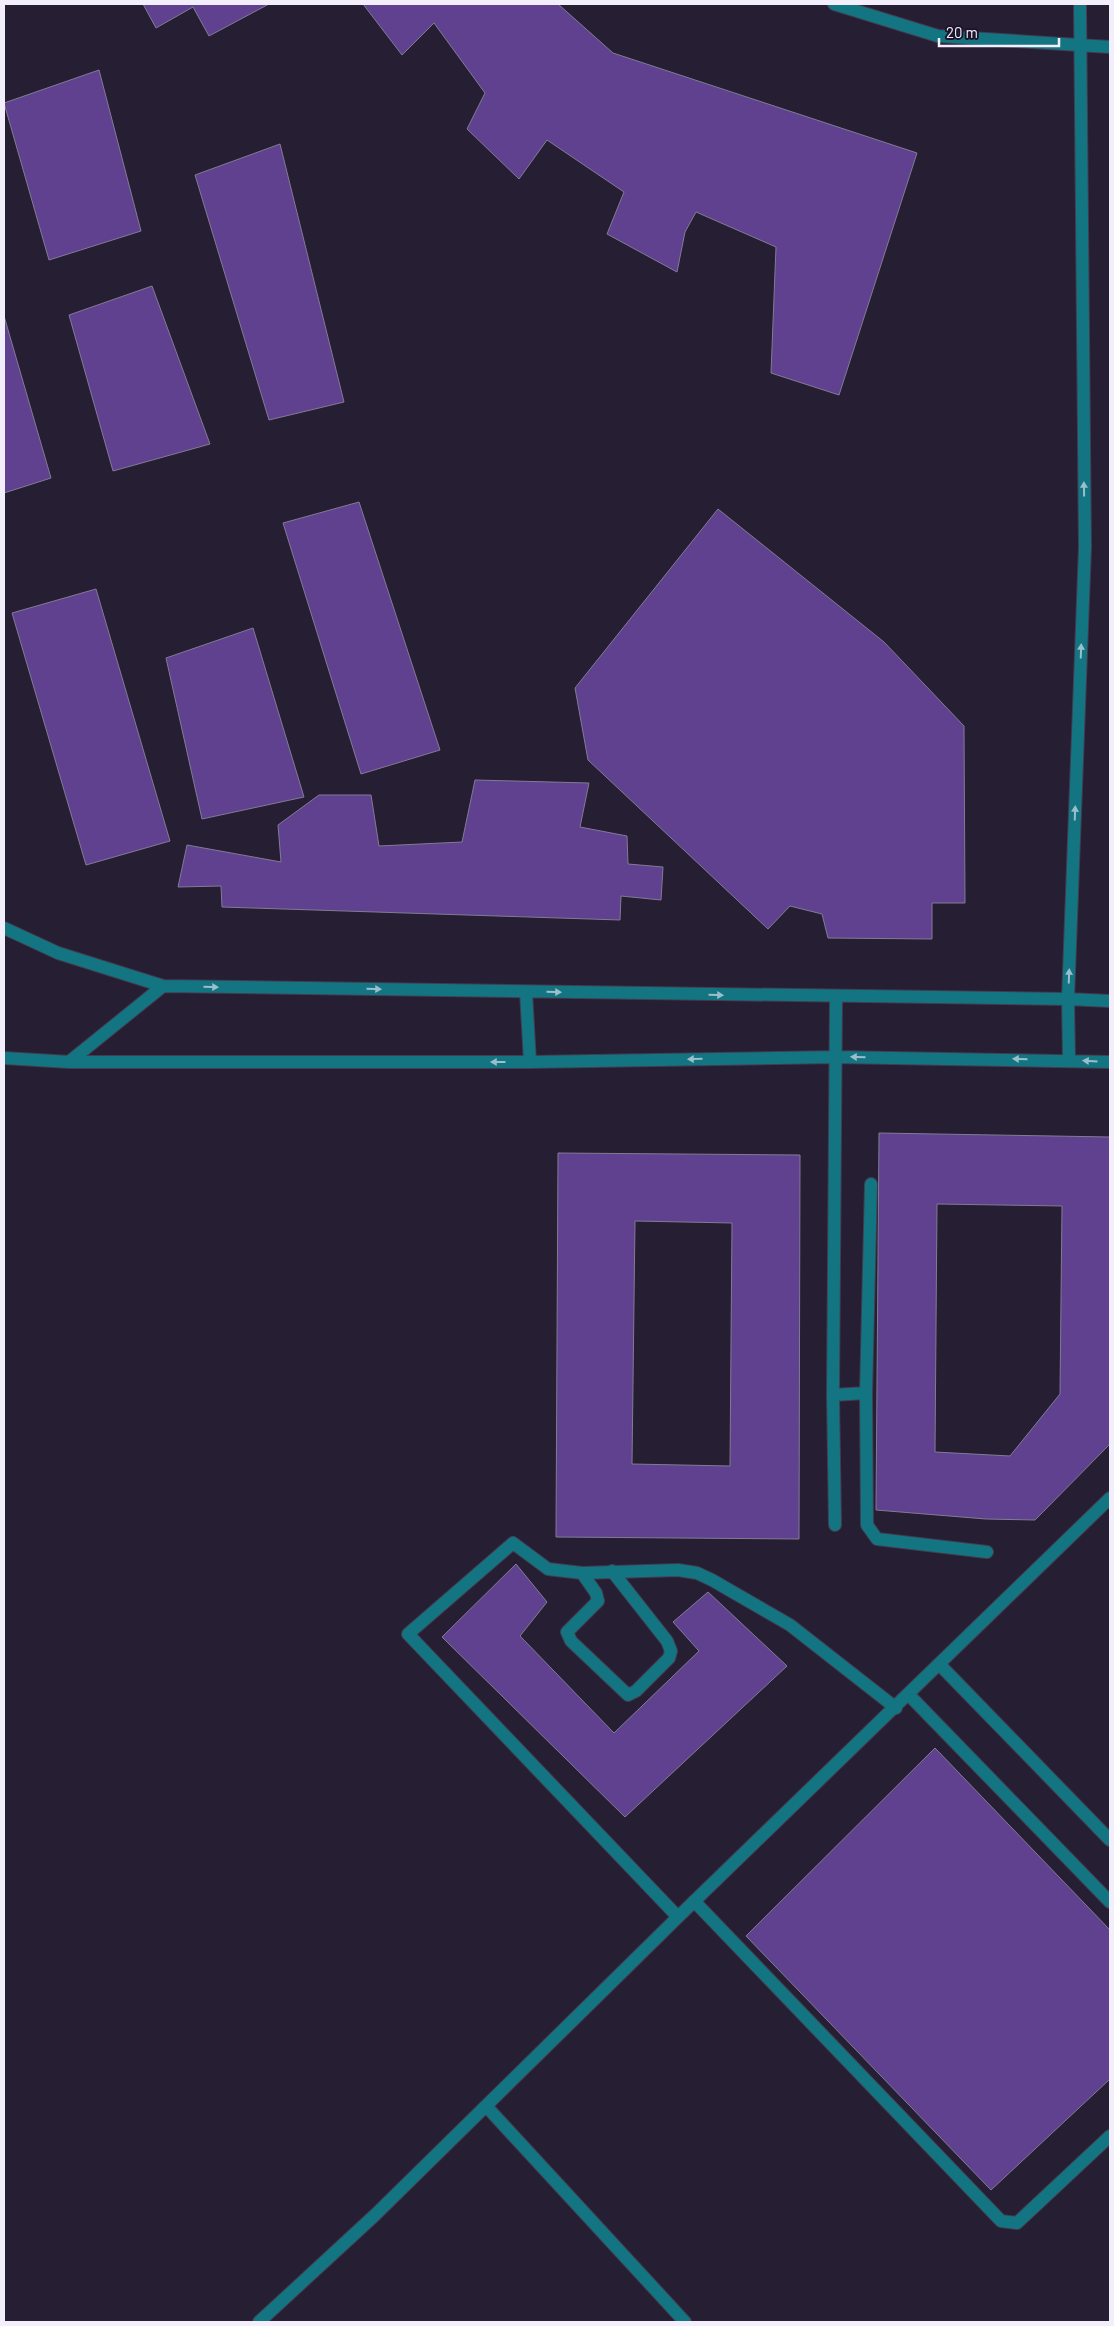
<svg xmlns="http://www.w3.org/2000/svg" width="1114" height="2326" viewBox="0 0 1114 2326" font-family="Barlow,sans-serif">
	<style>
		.building { fill: #604190; stroke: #827b94; fill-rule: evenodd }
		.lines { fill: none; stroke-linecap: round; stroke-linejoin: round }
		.minor-casing { stroke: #433b4f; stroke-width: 14 }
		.minor { stroke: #147582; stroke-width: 12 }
		.oneway { fill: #9abecb }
	</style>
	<rect width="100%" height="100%" fill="#261e33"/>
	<path class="building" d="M143 4H269L209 36 193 7 156 28Z
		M363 4H558L613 53 917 153 839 395 771 373 776 247 696 212 685 232 677 272 607 234 624 192 547 140 519 179 467 129 485 93 434 23 402 55Z
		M99 70 141 231 49 260 4 103Z
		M280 144 344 402 269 420 195 175Z
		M152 286 210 444 113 471 69 315Z
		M4 316 51 478 4 493Z
		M359 502 440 750 361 774 283 523Z
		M718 509 884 642 964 726 965 903H932V939L828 938 822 914 790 906 768 929 588 760 575 688Z
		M96 589 170 841 86 865 12 613Z
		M253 628 304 797 202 819 166 658Z
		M475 780 589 783 580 827 627 836 628 864 663 867 661 900 621 896 620 920 222 907 221 886 178 887 187 845 281 862 278 825 319 795H371L379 846 462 842Z
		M879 1133 1110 1137V1444L1035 1520 986 1519 876 1510ZM937 1204 1062 1206 1060 1394 1010 1456 935 1452Z
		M558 1153 800 1155 799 1539 556 1537ZM635 1221 732 1223 730 1466 632 1464Z
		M516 1564 547 1602 520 1636 614 1733 699 1651 673 1622 708 1592 787 1666 625 1817 442 1637Z
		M935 1748 1110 1930V2079L991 2190 746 1936Z"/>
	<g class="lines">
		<defs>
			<path id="minor" d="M834 4 938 36 1110 47
				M4 928 58 953 163 986 1068 999 1110 1001
				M526 992 530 1062
				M4 1058 69 1062H530L835 1057 1110 1062
				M1069 1060 1068 999 1085 547 1080 4
				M69 1062 163 986
				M866 1393 867 1525 877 1539 987 1552
				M833 1395 866 1393 871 1184
				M835 1525 833 1395 836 997
				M582 1573 596 1593 598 1601 567 1632 571 1641 628 1695 636 1691 669 1658 671 1651 667 1641 612 1571
				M940 1665 1110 1840
				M909 1695 1110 1902
				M694 1901 1001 2221 1017 2223 1110 2136
				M678 1917 408 1634 513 1543 548 1569 582 1573 678 1570 697 1573 712 1580 790 1625 896 1708
				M486 2106 685 2322
				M259 2322 375 2215 678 1917 1110 1498"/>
		</defs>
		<use href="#minor" class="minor-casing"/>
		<use href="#minor" class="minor"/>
	</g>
	<defs><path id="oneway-solid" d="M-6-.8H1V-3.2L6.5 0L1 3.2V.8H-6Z" transform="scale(1.25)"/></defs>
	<g class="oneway">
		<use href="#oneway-solid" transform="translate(1084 489) rotate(-91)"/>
		<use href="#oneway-solid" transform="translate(1081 651) rotate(-88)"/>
		<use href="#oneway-solid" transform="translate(1075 813) rotate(-88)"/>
		<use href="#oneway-solid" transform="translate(1069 976) rotate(-88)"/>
		<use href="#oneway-solid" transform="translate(211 987) rotate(1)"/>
		<use href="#oneway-solid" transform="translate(374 989) rotate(1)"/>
		<use href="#oneway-solid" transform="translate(554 992) rotate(1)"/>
		<use href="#oneway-solid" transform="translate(716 995) rotate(1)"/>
		<use href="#oneway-solid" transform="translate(858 1057) rotate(-179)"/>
		<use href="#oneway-solid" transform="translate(695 1059) rotate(179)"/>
		<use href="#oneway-solid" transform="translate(1020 1059) rotate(-179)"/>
		<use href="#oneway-solid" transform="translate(1090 1061) rotate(-177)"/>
		<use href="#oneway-solid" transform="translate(498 1062) rotate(-180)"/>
	</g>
	<rect width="1114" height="2326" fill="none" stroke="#f3eefc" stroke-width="10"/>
	<path d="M939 38v8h120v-8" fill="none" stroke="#f3eefc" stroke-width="2.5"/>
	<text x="946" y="38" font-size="15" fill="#f3eefc" stroke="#1c1529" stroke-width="4" paint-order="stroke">20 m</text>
</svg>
